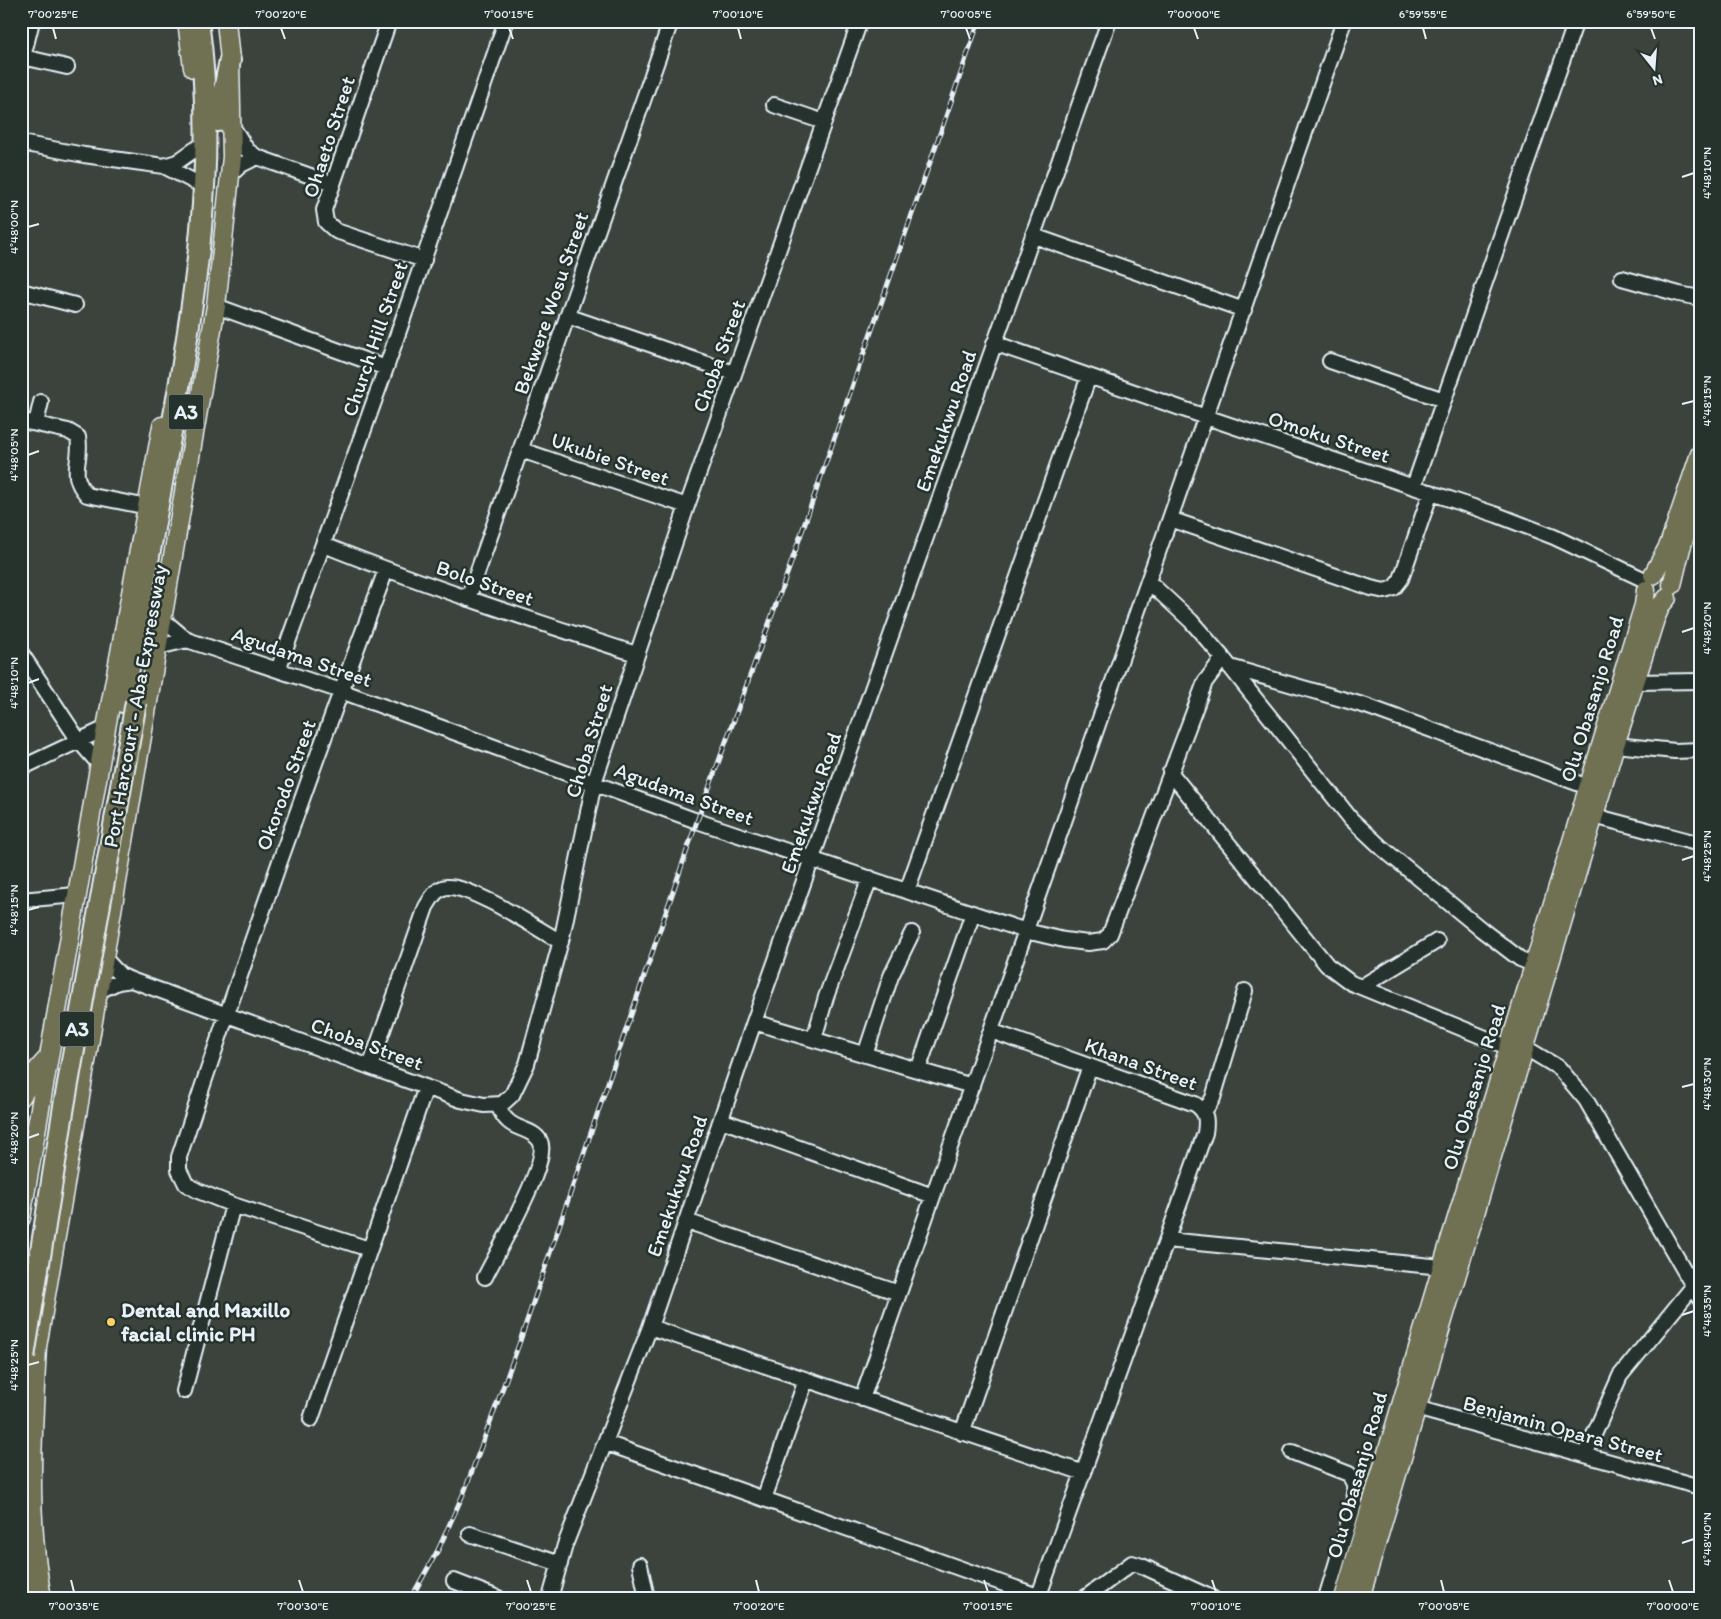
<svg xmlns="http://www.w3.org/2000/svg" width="1721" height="1619" viewBox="0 0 1721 1619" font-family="Itim,sans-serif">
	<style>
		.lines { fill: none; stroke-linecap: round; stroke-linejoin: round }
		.minor-casing { stroke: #e8f1f8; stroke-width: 18 }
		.major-casing { stroke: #e8f1f8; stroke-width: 21 }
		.highway-casing { stroke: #e8f1f8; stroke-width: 24 }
		.minor { stroke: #26332d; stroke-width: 14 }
		.major { stroke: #706f52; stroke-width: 18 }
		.highway { stroke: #706f52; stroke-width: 20 }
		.rail-casing { stroke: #e8f1f8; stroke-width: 5 }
		.rail { stroke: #26332d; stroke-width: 3; stroke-dasharray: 9; stroke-linecap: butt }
		.highway-bridge-casing { stroke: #e8f1f8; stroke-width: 24; stroke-linecap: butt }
		.highway-bridge { stroke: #706f52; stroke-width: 20 }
		.ticks { fill: none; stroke: #e8f1f8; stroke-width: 2 }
		.poi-dot { fill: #ffd166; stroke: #26332d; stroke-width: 2 }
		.labels { text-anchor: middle; stroke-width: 5; stroke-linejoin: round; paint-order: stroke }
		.shield { fill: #26332d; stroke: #aeb8bb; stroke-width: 1 }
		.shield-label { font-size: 20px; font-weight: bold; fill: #e8f1f8 }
		.street-label { font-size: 21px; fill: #e8f1f8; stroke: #26332d }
		.poi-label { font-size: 21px; font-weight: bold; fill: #e8f1f8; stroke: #26332d; text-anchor: start }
		.neatline { fill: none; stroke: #e8f1f8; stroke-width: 2 }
		.ticks-label { font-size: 12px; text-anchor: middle; fill: #e8f1f8 }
	</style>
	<rect width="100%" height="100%" fill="#3c433d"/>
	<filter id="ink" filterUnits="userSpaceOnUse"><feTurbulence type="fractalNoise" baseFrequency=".02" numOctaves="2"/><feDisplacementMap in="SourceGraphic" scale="10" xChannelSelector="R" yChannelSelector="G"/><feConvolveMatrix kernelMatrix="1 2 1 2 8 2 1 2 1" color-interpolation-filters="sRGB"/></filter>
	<g filter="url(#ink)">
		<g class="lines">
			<defs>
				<path id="minor" d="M389 21 324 210 326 222 336 231 424 260
					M23 57 67 67
					M21 65 32 21
					M774 105 824 122
					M232 126 247 150 257 157 333 184
					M21 143 84 155 164 166 195 182
					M164 166 177 162 197 148
					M231 174 241 165 257 157
					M1034 236 1244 310
					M1622 278 1679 294 1700 298
					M21 291 75 305
					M216 306 386 368
					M567 316 734 373
					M994 343 1206 417 1497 515 1554 537 1647 581
					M1330 361 1444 400
					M21 421 32 423 37 419 41 402
					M32 423 68 431 78 437C83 461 67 473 87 495L148 507
					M521 450 687 506
					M1414 486 1576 21
					M1170 519 1371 588 1385 591 1394 588 1401 579 1431 492
					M324 545C426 586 531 620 636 654
					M1149 582 1191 621 1223 658 1351 819 1382 848 1482 930 1520 959 1535 965
					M468 599 671 21
					M162 619 187 640 341 691 697 821 1026 931 1064 940 1088 943 1103 941 1110 934 1205 682 1223 658
					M158 647 187 640
					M21 653 79 741 99 764
					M1230 667 1366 706 1588 787
					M278 670 386 368 506 21
					M1635 682 1700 681
					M1615 745 1675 751 1700 750
					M21 768 106 728
					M1170 772 1327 965 1351 983 1510 1048
					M1594 816 1700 844
					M907 891 1089 376
					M21 900 76 895
					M104 958 120 975 131 980 461 1100 484 1105 502 1104 512 1095 527 1064 562 937 594 783 687 506 860 21
					M1361 987 1437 941
					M99 991 118 982 131 980
					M754 1022 972 1086
					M991 1031 1195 1104C1207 1112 1207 1120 1205 1133L1038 1598
					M814 1039 826 997 870 878
					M1526 1048 1559 1068 1586 1100 1700 1298
					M865 1055 891 976 912 933
					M370 1067 426 907C431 899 436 888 447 887 471 885 538 929 561 942
					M918 1070 973 913
					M1204 1112 1213 1098 1245 991
					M721 1120 933 1196
					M686 1221 899 1293
					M1167 1240 1442 1267
					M369 1249 233 1205 198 1191 186 1184 179 1170V1157C244 960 313 764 386 570
					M485 1277C496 1254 551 1161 540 1141 533 1129 517 1130 508 1121 503 1117 500 1110 498 1105
					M650 1327 1084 1473
					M184 1391 233 1205
					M862 1399 1344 21
					M1416 1408 1700 1487
					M311 1419 426 1087
					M962 1433 1090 1066
					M606 1443 1038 1596
					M1292 1452 1349 1474 1354 1484 1355 1501 1326 1598
					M1585 1455 1620 1376 1700 1278
					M764 1499 806 1380
					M470 1534 560 1564
					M640 1565 647 1598
					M454 1581 498 1598
					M550 1598 565 1545 650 1327 754 1022 1109 21
					M1085 1598 1132 1563 1142 1566 1212 1598"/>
				<path id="major" d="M187 21 193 68
					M1653 575 1669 545 1700 454
					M1672 585 1681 548 1700 492
					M21 1097 38 1069 46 1060
					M21 1218 106 728 162 426
					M42 1598C26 1514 33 1431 37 1347L216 306 232 157 230 60 226 21
					M1344 1598 1442 1267 1644 605 1646 590
					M1360 1598 1615 745 1655 619 1661 605 1667 598"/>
				<path id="highway" d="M218 121 230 60
					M123 702C139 614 155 526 170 438 195 300 218 161 198 21
					M21 1387 24 1357
					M21 1500 31 1598"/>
			</defs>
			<use href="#minor" class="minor-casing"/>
			<use href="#major" class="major-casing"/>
			<use href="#highway" class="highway-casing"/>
			<use href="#minor" class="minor"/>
			<use href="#major" class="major"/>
			<use href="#highway" class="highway"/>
			<defs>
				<path id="rail" d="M411 1598 438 1550 465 1490 519 1344 697 821 790 566 979 21"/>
			</defs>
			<use href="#rail" class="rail-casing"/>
			<use href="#rail" class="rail"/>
			<defs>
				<path id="highway-bridge" d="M24 1357 64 1106 136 702"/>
			</defs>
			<use href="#highway-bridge" class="highway-bridge-casing"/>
			<use href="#highway-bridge" class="highway-bridge"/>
		</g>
	</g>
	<path class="ticks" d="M53 28 56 39M281 28 285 39M509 28 513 39M738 28 741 39M966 28 970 39M1194 28 1198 39M1423 28 1426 39M1651 28 1655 39M1682 177 1694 173M28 227 39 224M1682 404 1694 401M28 455 39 451M1682 632 1694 628M28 683 39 679M1682 860 1694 856M28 910 39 907M1682 1087 1694 1084M28 1138 39 1134M1682 1315 1694 1311M28 1365 39 1362M1682 1543 1694 1539M71 1580 74 1592M299 1580 303 1592M527 1580 531 1592M756 1580 759 1592M984 1580 988 1592M1212 1580 1216 1592M1441 1580 1444 1592M1669 1580 1673 1592"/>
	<circle class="poi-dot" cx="111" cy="1322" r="5"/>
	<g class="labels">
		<g class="shield">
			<rect x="168.5" y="394.5" width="35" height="35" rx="4"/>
			<rect x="59.5" y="1011.5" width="35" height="35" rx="4"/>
		</g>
		<g class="shield-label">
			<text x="186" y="419">A3</text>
			<text x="77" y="1036">A3</text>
		</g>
		<g class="street-label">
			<text transform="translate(329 137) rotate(-72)" y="7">Ohaeto Street</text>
			<text transform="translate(551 303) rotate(-71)" y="7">Bekwere Wosu Street</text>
			<text transform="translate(375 339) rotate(-71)" y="7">Church Hill Street</text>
			<text transform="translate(719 356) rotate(-70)" y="7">Choba Street</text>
			<text transform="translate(946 421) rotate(-71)" y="7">Emekukwu Road</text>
			<text transform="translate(1329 437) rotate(18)" y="7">Omoku Street</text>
			<text transform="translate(610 459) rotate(19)" y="7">Ukubie Street</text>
			<text transform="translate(485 583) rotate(19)" y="7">Bolo Street</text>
			<text transform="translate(302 657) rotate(19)" y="7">Agudama Street</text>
			<text transform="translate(1592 699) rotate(-73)" y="7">Olu Obasanjo Road</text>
			<text transform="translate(135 706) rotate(-80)" y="7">Port Harcourt - Aba Expressway</text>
			<text transform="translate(589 741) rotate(-73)" y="7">Choba Street</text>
			<text transform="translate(286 785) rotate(-70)" y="7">Okorodo Street</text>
			<text transform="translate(684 794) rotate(20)" y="7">Agudama Street</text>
			<text transform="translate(811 803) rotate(-71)" y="7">Emekukwu Road</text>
			<text transform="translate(367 1044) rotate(20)" y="7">Choba Street</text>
			<text transform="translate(1141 1064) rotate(20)" y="7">Khana Street</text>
			<text transform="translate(1474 1087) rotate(-73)" y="7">Olu Obasanjo Road</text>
			<text transform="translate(677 1186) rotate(-71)" y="7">Emekukwu Road</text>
			<text transform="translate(1563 1429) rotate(15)" y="7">Benjamin Opara Street</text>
			<text transform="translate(1357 1475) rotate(-74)" y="7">Olu Obasanjo Road</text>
		</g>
		<g class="poi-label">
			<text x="121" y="1317">Dental and Maxillo<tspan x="121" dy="24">facial clinic PH</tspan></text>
		</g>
	</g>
	<rect width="1721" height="1619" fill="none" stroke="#26332d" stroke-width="55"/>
	<g transform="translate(1654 68) rotate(163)" stroke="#26332d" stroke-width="4" paint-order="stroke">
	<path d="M0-4L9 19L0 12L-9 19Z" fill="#e8f1f8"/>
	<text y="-8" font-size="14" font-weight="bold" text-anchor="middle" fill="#e8f1f8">N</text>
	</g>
	<rect x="28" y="28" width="1666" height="1564" class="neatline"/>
	<g class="ticks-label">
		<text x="53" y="18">7°00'25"E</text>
		<text x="281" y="18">7°00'20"E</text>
		<text x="509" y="18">7°00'15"E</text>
		<text x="738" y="18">7°00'10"E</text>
		<text x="966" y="18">7°00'05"E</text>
		<text x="1194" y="18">7°00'00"E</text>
		<text x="1423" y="18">6°59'55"E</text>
		<text x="1651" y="18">6°59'50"E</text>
		<text transform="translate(1707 173) rotate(-90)" y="4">4°48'10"N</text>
		<text transform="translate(14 227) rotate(-90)" y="4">4°48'00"N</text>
		<text transform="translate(1707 401) rotate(-90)" y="4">4°48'15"N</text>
		<text transform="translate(14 455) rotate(-90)" y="4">4°48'05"N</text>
		<text transform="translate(1707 628) rotate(-90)" y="4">4°48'20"N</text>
		<text transform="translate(14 683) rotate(-90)" y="4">4°48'10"N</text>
		<text transform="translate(1707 856) rotate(-90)" y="4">4°48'25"N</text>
		<text transform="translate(14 910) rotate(-90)" y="4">4°48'15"N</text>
		<text transform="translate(1707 1084) rotate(-90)" y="4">4°48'30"N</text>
		<text transform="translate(14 1138) rotate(-90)" y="4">4°48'20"N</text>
		<text transform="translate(1707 1311) rotate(-90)" y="4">4°48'35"N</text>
		<text transform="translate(14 1365) rotate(-90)" y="4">4°48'25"N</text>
		<text transform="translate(1707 1539) rotate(-90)" y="4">4°48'40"N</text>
		<text x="74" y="1610">7°00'35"E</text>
		<text x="303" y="1610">7°00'30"E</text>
		<text x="531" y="1610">7°00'25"E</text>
		<text x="759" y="1610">7°00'20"E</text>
		<text x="988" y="1610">7°00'15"E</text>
		<text x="1216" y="1610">7°00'10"E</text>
		<text x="1444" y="1610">7°00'05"E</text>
		<text x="1673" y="1610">7°00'00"E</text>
	</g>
</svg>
